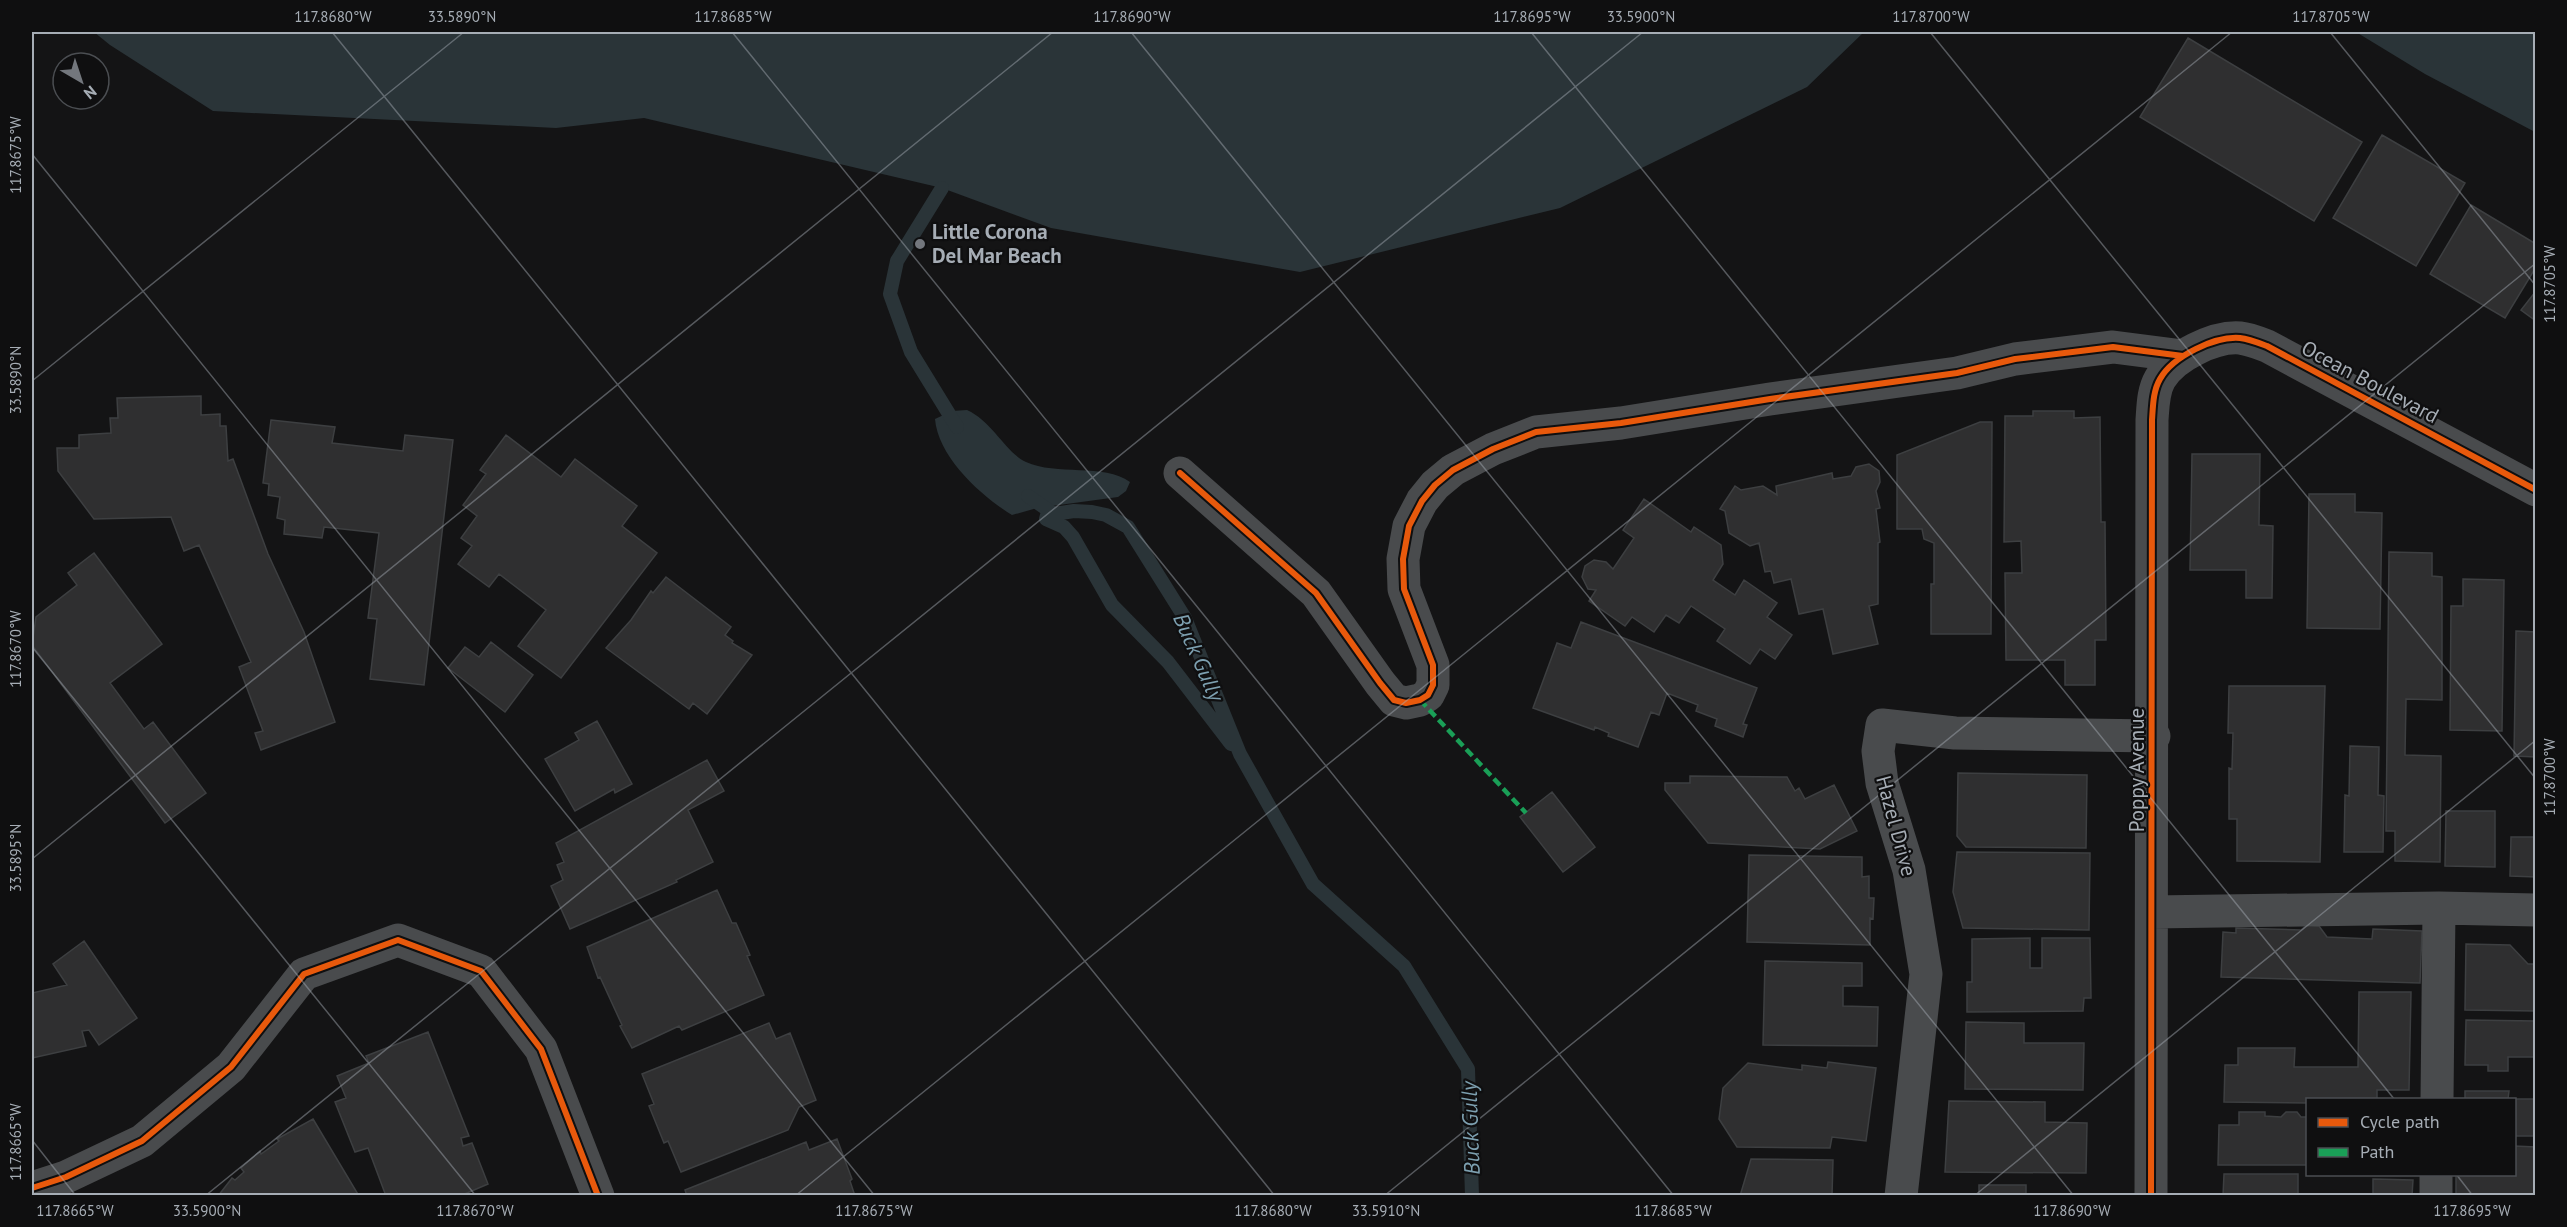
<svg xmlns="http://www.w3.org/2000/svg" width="2567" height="1227" viewBox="0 0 2567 1227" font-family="'PT Sans',sans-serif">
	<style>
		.water { fill: #2a3438 }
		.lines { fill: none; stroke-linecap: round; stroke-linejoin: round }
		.stream { stroke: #2a3438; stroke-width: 14 }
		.building { fill: #2f2f30; stroke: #3d3f41; stroke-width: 1.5 }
		.minor { stroke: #494b4d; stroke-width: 33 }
		.quiet { stroke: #1a9f57; stroke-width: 4.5; stroke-dasharray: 9 4.5; stroke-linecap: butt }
		.cycleway-casing { stroke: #0f0f10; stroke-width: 10 }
		.cycleway { stroke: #e8590c; stroke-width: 6 }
		.ticks { fill: none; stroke: #a6adb5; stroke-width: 1.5; stroke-opacity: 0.45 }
		.poi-dot { fill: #73777d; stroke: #0f0f10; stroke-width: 2 }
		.labels { text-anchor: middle; stroke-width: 4.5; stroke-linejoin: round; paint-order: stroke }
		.poi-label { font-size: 21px; font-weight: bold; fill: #a6adb5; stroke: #0f0f10; text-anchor: start }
		.street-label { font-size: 21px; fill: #a6adb5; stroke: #0f0f10 }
		.water-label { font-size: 22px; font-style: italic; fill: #7da0b0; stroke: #0f0f10 }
		.neatline { fill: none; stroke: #a6adb5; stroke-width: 2 }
		.ticks-label { font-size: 15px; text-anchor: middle; fill: #a6adb5 }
	</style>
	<rect width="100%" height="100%" fill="#141415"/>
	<path class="water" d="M94 32H1864L1807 87 1560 208 1300 272 1051 228 942 188 644 118 556 128 213 111 110 45Z
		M2356 32H2535V132L2425 74Z
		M967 410C993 422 1006 453 1026 462 1056 476 1104 463 1130 482L1126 491 1118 497 1037 508 1012 515C981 496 938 457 935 419L952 411Z"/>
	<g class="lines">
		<path class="stream" d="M942 188 897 261 890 294 911 352 957 427
			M1028 496 1054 514 1074 511 1092 512 1106 515 1128 527 1185 618 1240 754 1313 884 1404 966 1468 1069 1472 1196
			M1048 512 1046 519 1064 527 1073 537 1112 605 1168 662 1231 744"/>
	</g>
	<path class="building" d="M2188 38 2362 142 2314 221 2140 117Z
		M2382 135 2465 183 2416 266 2333 218Z
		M2471 205 2536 244V267L2505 318 2430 274Z
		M2536 291V321L2521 310Z
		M201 396V415L220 414V426H226L228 461 233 459 268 554 304 632 335 722 261 750 255 733 263 731 239 667 251 662 199 545 184 551 171 517 94 519 58 471 57 448H79V435L111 433 110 418H118L117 398Z
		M2033 411H2074V418L2100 417 2101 522H2105L2106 640H2095V685H2065V660H2006L2005 573H2022L2021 541 2004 542 2005 416H2033Z
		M271 420 335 427 332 443 403 451 405 435 453 440 424 685 370 679 377 619 368 618 379 533 324 527 322 538 284 534 285 520 277 518 280 497 268 495 269 484 263 483Z
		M1980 422H1992L1991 634H1931V584H1934V543L1924 539 1922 529H1897V455Z
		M506 435 561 477 575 459 637 506 622 526 657 553 561 678 518 646 546 610 499 574 489 587 458 564 472 546 461 538 477 516 463 505 486 474 480 470Z
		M2192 454H2260L2259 525 2273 526 2272 598H2246V570H2190Z
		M1869 464 1879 471 1880 482 1876 491 1880 508 1876 509 1880 542 1878 543V604L1869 606 1878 644 1833 654 1823 609 1799 614 1791 579 1774 583 1771 571 1765 572 1759 543 1750 546 1729 533 1725 511 1720 509 1735 486 1741 490 1763 486 1777 495 1776 486 1832 473 1833 479 1851 476 1856 467Z
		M2309 494H2355V512L2382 513 2380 629 2307 628Z
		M1644 499 1691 532 1694 527 1721 545 1723 564 1713 580 1735 595 1744 580 1777 603 1767 617 1792 635 1775 659 1760 649 1750 664 1717 641 1725 629 1691 606 1679 623 1666 615 1654 632 1632 617 1625 626 1589 601 1596 590 1588 589 1582 577 1585 566 1594 560 1606 562 1613 569 1634 538 1623 530Z
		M2389 552 2432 553V576L2442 577V700L2406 699 2405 755 2441 756 2440 862 2395 861V831H2386Z
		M94 553 162 644 110 683 144 729 153 722 206 793 165 823 32 645 36 617 77 585 68 573Z
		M666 577 731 627 725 635 733 641 732 643 752 655 707 714 693 703 689 709 606 648 631 620 651 591 653 593Z
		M2463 579 2504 580 2502 731 2450 730 2451 606H2463Z
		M1581 622 1757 688 1743 724 1747 725 1743 737 1715 726 1717 719 1696 711 1698 705 1667 693 1659 715 1651 712 1638 747 1608 736 1609 733 1595 727 1594 730 1533 708 1557 643 1571 648Z
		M2516 631 2536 632V757L2514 756Z
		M491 642 533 675 505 712 448 668 465 647 479 657Z
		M2229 686H2325L2320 862 2237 861V819H2229V768L2232 769 2233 733H2228Z
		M597 721 632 784 615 793 614 789 575 811 545 759 579 740 575 733Z
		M2350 746 2379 747 2378 795 2384 796 2383 852H2344L2345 795 2349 796Z
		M707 760 724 791 688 810 713 862 676 880 677 882 570 929 551 886 563 880 557 865 564 862 556 843Z
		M1958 773 2087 775 2086 848 1966 847 1957 836Z
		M1690 776 1787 777 1795 791 1799 788 1805 799 1834 785 1857 831 1820 849 1708 843 1665 790V783H1690Z
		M1552 792 1595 847 1563 872 1520 817Z
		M2446 811H2495V867L2445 866Z
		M2511 837H2536V877L2510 876Z
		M1957 852 2090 853 2089 930 1963 928 1953 892Z
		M1749 855 1862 857V877L1869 876V898H1874L1873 919 1870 918V945L1747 942Z
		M717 890 732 923H736L750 955 747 956 764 995 682 1030 679 1026 632 1048 620 1026 622 1025 600 977 598 978 587 947Z
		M2307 925 2319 926 2327 937 2372 939 2373 929 2422 931 2420 983 2221 977 2223 932 2236 933V928L2301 930Z
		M2030 938V968H2042V938H2090L2091 998H2084L2083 1011 1967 1012V982H1972V939Z
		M84 941 137 1018 99 1045 89 1030 82 1031 86 1046 32 1058V993L67 985 53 964Z
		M2466 944 2510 945 2528 964H2536V1011L2465 1010Z
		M1765 961 1862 963V986H1843V1006L1878 1007 1877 1046 1763 1045Z
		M2359 992H2411L2409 1090H2377V1100H2308V1103L2224 1102 2225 1065H2238V1048H2295L2294 1067H2358Z
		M2466 1020 2536 1021V1057H2508V1071H2488V1065H2465Z
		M1966 1022 2024 1023V1043H2084L2083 1090 1965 1089Z
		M769 1023 776 1039 790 1033 816 1100 799 1107 788 1130 681 1172 668 1141 664 1143 649 1106 654 1104 642 1074Z
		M428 1032 469 1136 461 1138 463 1146 472 1143 488 1184 460 1196H386L368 1148 355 1152 335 1102 346 1098 337 1076 369 1063 366 1056Z
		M1828 1062 1876 1068 1866 1141 1832 1137 1830 1148 1737 1147 1719 1119 1723 1088 1748 1063 1802 1070V1065L1827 1068Z
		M2465 1091H2509L2508 1099H2536V1136H2514V1100H2465Z
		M1949 1101 2045 1102V1122L2087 1123 2086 1173 1945 1172Z
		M2239 1112H2265V1116L2281 1117 2286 1112H2297L2301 1117H2308V1165H2218L2219 1125H2239Z
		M313 1119 359 1196H218L232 1178 235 1180 244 1172 241 1168 260 1151 261 1154 279 1141 277 1139Z
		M837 1139 852 1179 850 1181 855 1196H687L685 1190 806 1142 809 1150Z
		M2514 1146 2536 1147V1196H2456V1174H2514Z
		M1751 1159 1833 1160 1832 1196H1740Z
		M2224 1174H2298V1196H2223Z
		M2373 1179 2413 1180 2412 1196H2373Z
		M1979 1185H2026V1196H1979Z"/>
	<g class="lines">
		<path class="minor" d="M1180 473 1316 593 1380 683 1394 700 1406 703 1420 700 1428 695 1433 685V665L1404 589 1403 559 1409 526 1422 501 1435 485 1453 470 1493 449 1536 432 1621 423 1770 399 1957 373 2015 359 2113 347 2183 356
			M2153 912 2439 908 2536 910
			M2437 1100 2439 908
			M32 1188 66 1177 142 1141 231 1067 304 974 398 940 481 971 541 1049 598 1196
			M1901 1196 1926 974 1909 870 1882 783 1878 751 1882 725 1955 733 2154 736
			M2151 1196 2152 420C2153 406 2153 391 2160 379 2173 356 2215 336 2240 338 2249 339 2259 343 2267 346L2536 490
			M2436 1196V1174"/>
		<path class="quiet" d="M1420 700 1526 813"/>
		<defs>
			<path id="cycleway" d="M1180 473 1316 593 1380 683 1394 700 1406 703 1420 700 1428 695 1433 685V665L1404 589 1403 559 1409 526 1422 501 1435 485 1453 470 1493 449 1536 432 1621 423 1770 399 1957 373 2015 359 2113 347 2183 356
				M32 1188 66 1177 142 1141 231 1067 304 974 398 940 481 971 541 1049 598 1196
				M2151 1196 2152 420C2153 406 2153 391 2160 379 2173 356 2215 336 2240 338 2249 339 2259 343 2267 346L2536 490"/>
		</defs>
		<use href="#cycleway" class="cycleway-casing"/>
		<use href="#cycleway" class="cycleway"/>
	</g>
	<path class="ticks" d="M332 32 1275 1196M732 32 1674 1196M1131 32 2074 1196M1531 32 2395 1100M1930 32 2536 779M2330 32 2536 286M32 154 875 1196M32 381 464 32M32 647 476 1196M32 859 1053 32M32 1140 76 1196M2456 1174 2473 1196M205 1196 1643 32M795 1196 2232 32M1384 1196 2536 263M1974 1196 2536 740"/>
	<circle class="poi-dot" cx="920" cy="244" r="6"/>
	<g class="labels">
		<g class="poi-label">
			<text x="932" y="239">Little Corona<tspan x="932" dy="24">Del Mar Beach</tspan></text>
		</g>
		<g class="street-label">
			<text transform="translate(2370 382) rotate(28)" y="7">Ocean Boulevard</text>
			<text transform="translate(2137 770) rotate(-90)" y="7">Poppy Avenue</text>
			<text transform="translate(1896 826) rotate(75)" y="7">Hazel Drive</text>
		</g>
		<g class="water-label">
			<text transform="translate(1199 657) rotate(66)" y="8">Buck Gully</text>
			<text transform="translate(1470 1128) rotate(-92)" y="8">Buck Gully</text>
		</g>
	</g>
	<rect width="2567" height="1227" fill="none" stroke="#0f0f10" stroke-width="66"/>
	<rect x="2306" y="1098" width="210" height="78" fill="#0f0f10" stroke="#4b4e52" stroke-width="1.5"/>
	<rect x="2318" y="1118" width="30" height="9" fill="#e8590c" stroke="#4b4e52" stroke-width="1.5"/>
	<text x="2360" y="1128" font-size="18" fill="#a6adb5">Cycle path</text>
	<rect x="2318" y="1148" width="30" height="9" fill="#1a9f57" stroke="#4b4e52" stroke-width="1.5"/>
	<text x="2360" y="1158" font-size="18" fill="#a6adb5">Path</text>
	<g transform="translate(81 81) rotate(141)"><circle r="28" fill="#0f0f10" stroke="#4b4e52" stroke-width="1.5"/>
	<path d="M0-4.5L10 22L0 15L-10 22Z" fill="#73777d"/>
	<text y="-9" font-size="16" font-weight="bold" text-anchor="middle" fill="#a6adb5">N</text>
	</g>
	<rect x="33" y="33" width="2501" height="1161" class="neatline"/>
	<g class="ticks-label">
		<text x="333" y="22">117.8680°W</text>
		<text x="462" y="22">33.5890°N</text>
		<text x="733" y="22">117.8685°W</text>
		<text x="1132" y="22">117.8690°W</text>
		<text x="1532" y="22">117.8695°W</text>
		<text x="1641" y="22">33.5900°N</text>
		<text x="1931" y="22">117.8700°W</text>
		<text x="2331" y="22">117.8705°W</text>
		<text transform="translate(16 155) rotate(-90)" y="5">117.8675°W</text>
		<text transform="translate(2550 284) rotate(-90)" y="5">117.8705°W</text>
		<text transform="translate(16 380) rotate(-90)" y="5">33.5890°N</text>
		<text transform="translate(16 649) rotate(-90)" y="5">117.8670°W</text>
		<text transform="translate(2550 777) rotate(-90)" y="5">117.8700°W</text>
		<text transform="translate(16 858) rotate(-90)" y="5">33.5895°N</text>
		<text transform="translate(16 1142) rotate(-90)" y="5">117.8665°W</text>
		<text x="75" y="1216">117.8665°W</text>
		<text x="207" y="1216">33.5900°N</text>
		<text x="475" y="1216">117.8670°W</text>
		<text x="874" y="1216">117.8675°W</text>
		<text x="1273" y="1216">117.8680°W</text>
		<text x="1386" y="1216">33.5910°N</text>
		<text x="1673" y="1216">117.8685°W</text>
		<text x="2072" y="1216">117.8690°W</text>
		<text x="2472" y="1216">117.8695°W</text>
	</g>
</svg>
